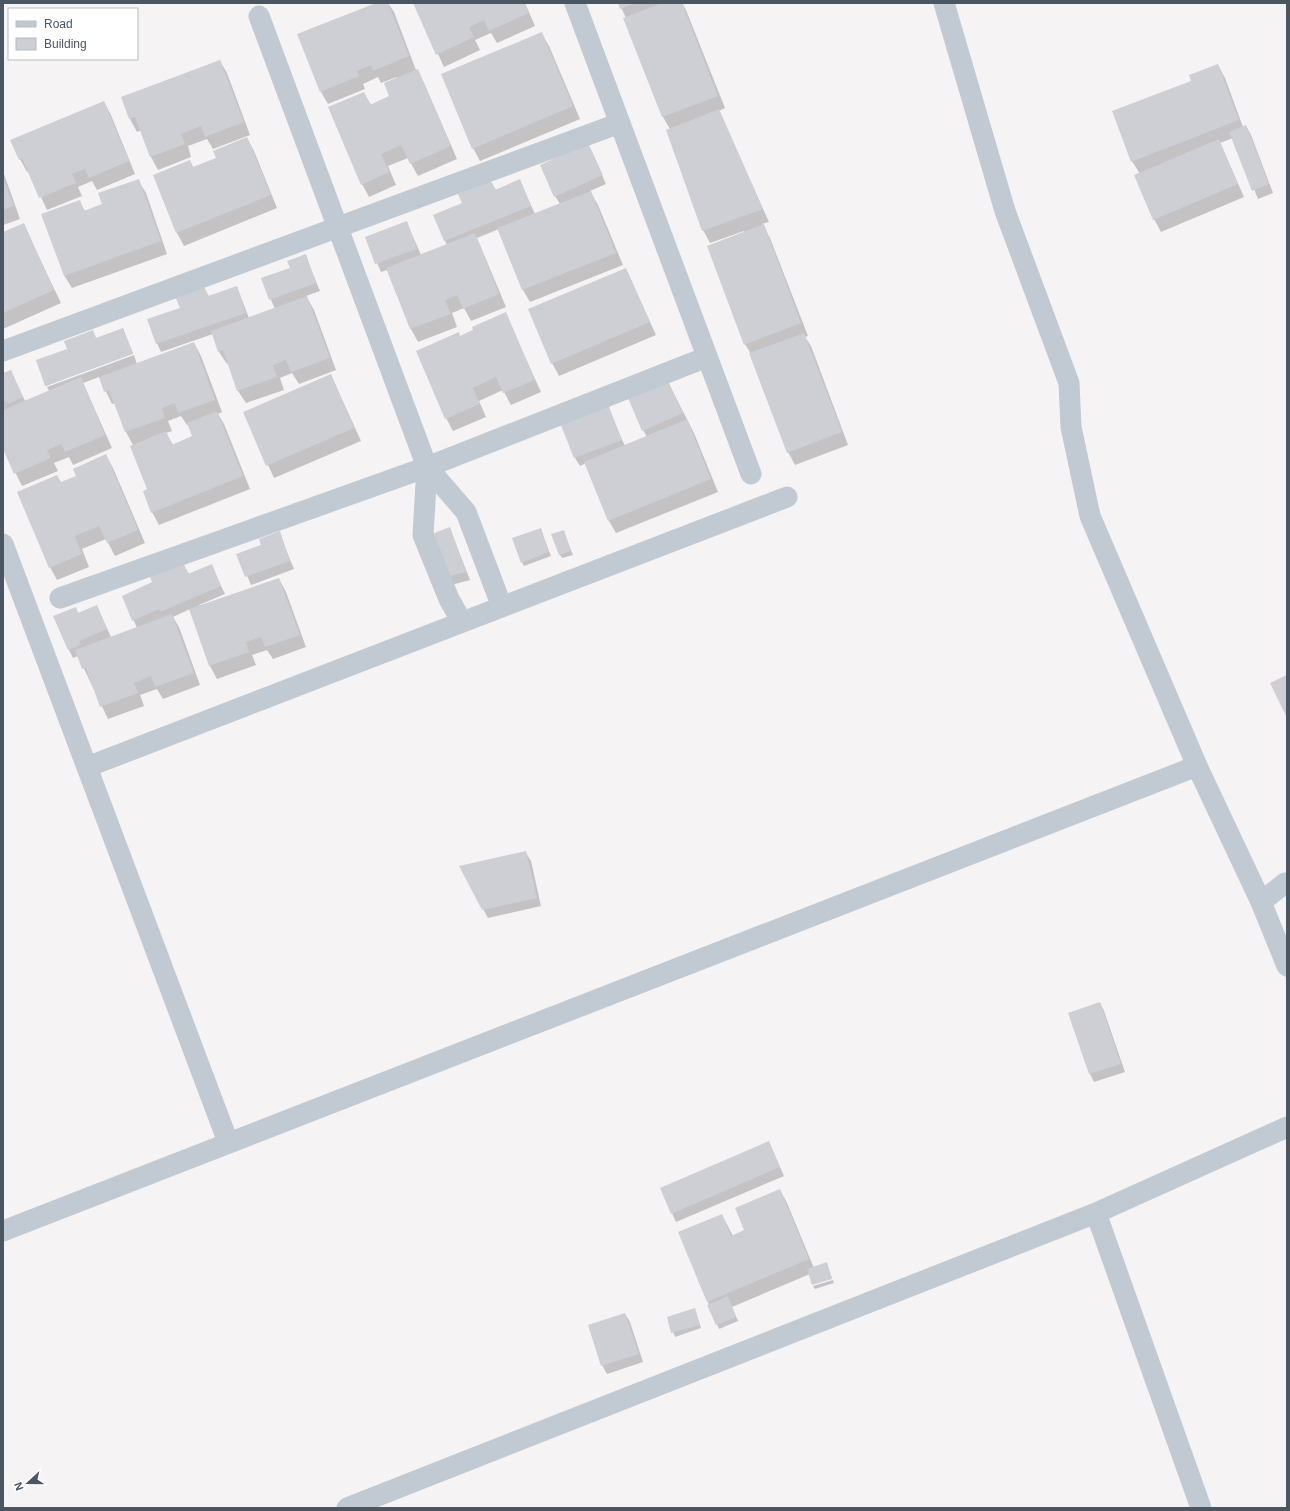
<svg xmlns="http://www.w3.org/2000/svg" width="1290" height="1511" viewBox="0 0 1290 1511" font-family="Arial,sans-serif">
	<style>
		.shadow { fill: #0003; fill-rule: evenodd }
		.building { fill: #cdcfd5 }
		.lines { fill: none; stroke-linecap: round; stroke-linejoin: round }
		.street { stroke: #c1cad2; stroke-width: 21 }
	</style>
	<rect width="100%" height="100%" fill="#f5f3f3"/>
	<path class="shadow" d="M378 3H388L394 12 416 70 424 83 457 159 418 176 408 158 388 166 396 185 369 197 362 184 364 93 371 105 391 97 397 77 381 83 378 77 363 84 365 89 328 104 321 92Z
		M414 3H525L535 26 497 43 491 33 475 40 480 50 444 67Z
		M619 3H682L686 10 725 108 719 111 769 222 762 224 770 238 808 336 805 337 811 346 848 445 795 465 788 452 751 354 745 344 744 231 710 243 703 230 670 129 663 117 625 19 626 18Z
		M541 33 549 46 580 119 480 161 473 148 443 75Z
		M220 61 227 73 250 135 213 149 207 139 188 146 191 157 158 170 151 157 141 130 137 132 130 119 122 98Z
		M1218 65 1225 78 1243 127 1246 126 1251 135 1273 193 1258 199 1233 138 1220 143 1244 197 1161 232 1154 219 1140 174 1132 161 1192 81Z
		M104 102 111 115 135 174 97 190 92 181 78 187 82 196 47 210 29 171 27 172 20 159Z
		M247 138 254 151 277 208 184 246 177 233 154 176 190 162 194 168 217 158Z
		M592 153 606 184 590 191 598 205 623 265 530 302 523 290 499 229 477 238 506 307 471 321 464 308 452 313 457 327 418 342 411 329 387 270 381 272 366 238 407 223 421 255 447 245 445 241 463 203 491 182 496 190 520 181 535 214 560 204 555 196Z
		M3 171 20 219 3 225Z
		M138 180 146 193 167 254 72 288 64 275 79 201 85 211 103 205Z
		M23 224 61 303 3 329V233Z
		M305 255 320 291 306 296 314 310 336 370 299 384 292 373 280 378 284 390 246 403 238 391 228 363 227 364 219 352 213 334 161 352 157 343 181 309 204 287 209 297 237 287 249 318 275 309 262 279 291 268Z
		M626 269 656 335 559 376 552 363Z
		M505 313 541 392 511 405 503 390 479 401 486 417 453 431 446 418 460 337Z
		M123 329 133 353 46 386 38 361 68 350 92 331 96 338Z
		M194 343 201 356 222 412 218 414 224 424 250 489 159 525 152 512 148 490 133 445 126 432 115 403 112 404 99 377 83 383 112 448 73 465 69 457 54 463 58 471 22 486 3 447V374L11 371 25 401 49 391 47 387 134 355 137 364ZM181 416 187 425H189L193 437 173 445 166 433 172 431 168 421Z
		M331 375 361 441 274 478 244 413Z
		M668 382 694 433 718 492 616 533 609 521 586 463 580 466 575 458 607 406 625 446 647 437 643 430Z
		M106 455 113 468 145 543 115 556 106 539 82 549 89 567 57 580 50 567 61 483 77 477Z
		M450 529 470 580 451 585 447 577Z
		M279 533 294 569 251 585 238 554 262 545Z
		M542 533 551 556 524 566 522 562Z
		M565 535 573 555 562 558 560 555Z
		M183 564 189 574 211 565 225 594 199 605V607L279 579 286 592 306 647 273 659 267 650 252 655 256 665 217 679 210 666 190 609 173 617 179 627 200 685 163 699 157 689 140 695 144 706 108 719 78 656 73 658 69 650 55 616 75 608 79 614 97 606 111 637 137 628 123 596 153 583Z
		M526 853 531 861 541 906 488 918 483 909Z
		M1100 1003 1104 1011 1125 1072 1094 1082 1090 1074Z
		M773 1151 784 1176 676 1222 661 1189Z
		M780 1190 787 1203 814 1268 826 1264 832 1278 812 1284 810 1274 732 1307 738 1321 719 1329 679 1233 722 1215 733 1236 746 1231Z
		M833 1280 834 1283 815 1289 813 1286Z
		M696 1313 701 1328 675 1337 668 1318Z
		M625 1314 630 1322 643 1362 607 1374 602 1365Z"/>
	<path class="building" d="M376 3H388L409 56 373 71 371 65 357 71 359 76 320 92 297 34Z
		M413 3H524L529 13 489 31 484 20 469 27 474 37 436 55Z
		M618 3H635L620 9Z
		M662 3H682L718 96 662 117 623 18Z
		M542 32 573 106 472 149 441 74Z
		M220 60 244 122 205 137 201 126 181 134 185 144 150 157 135 117 129 119 121 97Z
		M1218 64 1239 120 1131 162 1112 111 1191 81 1189 75Z
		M418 69 451 146 410 164 401 145 381 154 389 172 361 185 328 107 364 92 370 105 389 96 384 83Z
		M104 101 129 161 89 178 85 169 72 174 76 183 39 198 22 158 19 160 10 140Z
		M719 109 763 209 702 231 666 130Z
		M1246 125 1269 184 1252 191 1229 132Z
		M247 137 271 195 176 233 153 175 190 160 193 167 216 158 213 151Z
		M1219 139 1238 184 1153 220 1134 175Z
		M588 143 603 175 554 197 540 165Z
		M3 177 14 206 3 210Z
		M139 179 161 241 64 276 41 214 80 200 84 211 102 204 98 193Z
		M520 179 531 206 444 241 433 215 462 203 458 194 491 181 495 190Z
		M591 191 616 253 522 290 497 228Z
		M407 221 417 249 375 264 365 237Z
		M24 223 54 290 3 313V232Z
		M764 224 801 323 744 345 707 246Z
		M475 233 499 294 463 309 457 295 445 300 451 314 410 329 386 268Z
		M306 254 316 283 269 300 261 278 290 268 287 261Z
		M626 268 650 322 551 364 528 309Z
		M204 286 208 296 237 286 246 313 156 344 147 319 180 308 175 296Z
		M307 296 330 358 291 372 286 360 273 365 277 377 237 391 223 350 218 352 211 331Z
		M506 312 535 380 503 393 496 377 473 388 480 404 445 419 416 351 459 332 460 336 473 330 472 327Z
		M123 328 133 354 45 386 36 360 67 349 64 341 93 330 96 338Z
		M804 333 842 432 787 453 749 353Z
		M194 342 215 400 178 413 175 403 162 408 165 418 125 432 109 390 104 392 99 377Z
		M11 370 23 397 8 404 6 401 3 402V373Z
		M331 374 354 428 266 466 243 412Z
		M81 377 105 435 65 452 61 444 47 450 51 458 14 474 3 449V410Z
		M668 381 683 413 642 431 628 398Z
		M608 404 622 440 574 458 560 423Z
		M217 411 243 476 151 513 143 491 147 489 130 446 166 431 172 445 192 436 187 423Z
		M687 419 711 479 608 521 584 462Z
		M106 454 138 530 107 543 99 526 75 536 82 554 49 568 17 492 57 475 61 482 76 476 73 469Z
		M450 527 466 572 446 577 427 536Z
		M541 528 549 552 521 563 512 538Z
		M564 530 571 551 559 555 551 534Z
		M280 531 290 561 245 577 236 554 261 545 259 539Z
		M183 562 188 574 212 564 221 586 160 612 159 609 132 621 122 596 152 582 150 577Z
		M279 578 300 635 265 647 261 637 246 642 249 652 209 666 189 609Z
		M97 605 107 629 79 641 81 645 68 650 53 616 76 607 78 613Z
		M172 614 194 673 155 687 151 676 134 683 138 693 100 707 86 668 82 669 75 650Z
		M1287 675V718L1270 683Z
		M526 851 537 898 482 910 459 866Z
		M1100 1002 1121 1064 1089 1074 1068 1013Z
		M769 1141 780 1167 671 1214 660 1188Z
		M780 1189 809 1259 707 1302 678 1232 722 1214 731 1236 744 1230 735 1208Z
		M827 1262 832 1279 812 1285 807 1269Z
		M728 1296 736 1317 716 1325 707 1305Z
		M695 1308 700 1325 671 1333 667 1317Z
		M625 1313 639 1354 601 1366 588 1325Z"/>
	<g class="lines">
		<path class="street" d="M575 3 751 474
			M944 3 1005 211 1069 383 1071 427 1090 516 1197 766 1261 902 1287 966
			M259 16 427 467 466 512 502 607
			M3 351 620 123
			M427 467 423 535 449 599 462 622
			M3 544 228 1142
			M60 598 427 467 707 357
			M87 767 787 497
			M1261 902 1285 883
			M1096 1213 1201 1508
			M3 1231 1197 766
			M347 1508 1096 1213 1287 1127"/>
	</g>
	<rect width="1290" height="1511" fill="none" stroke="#4a5661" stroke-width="8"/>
	<rect x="8" y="8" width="130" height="52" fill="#ffffff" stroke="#b7bbc0"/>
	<rect x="16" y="21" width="20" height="6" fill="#c1cad2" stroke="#b7bbc0"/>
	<text x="44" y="28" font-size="12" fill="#4a5661">Road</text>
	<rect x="16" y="38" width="20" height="12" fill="#cdcfd5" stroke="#b7bbc0"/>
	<text x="44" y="48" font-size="12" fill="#4a5661">Building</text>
	<g transform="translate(28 1483) rotate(249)" stroke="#ffffff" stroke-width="3" paint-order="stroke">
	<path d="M0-3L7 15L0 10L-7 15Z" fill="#4a5661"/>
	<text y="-6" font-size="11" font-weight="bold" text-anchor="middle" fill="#4a5661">N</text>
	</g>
</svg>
